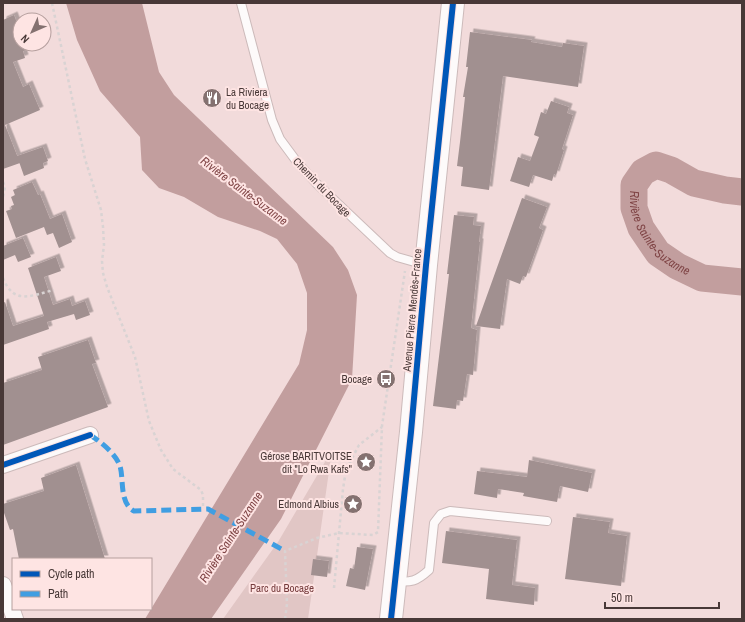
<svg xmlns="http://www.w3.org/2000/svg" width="745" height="622" viewBox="0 0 745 622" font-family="'Archivo Narrow',sans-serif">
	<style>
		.green { fill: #e1c6c5 }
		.water { fill: #c29e9e }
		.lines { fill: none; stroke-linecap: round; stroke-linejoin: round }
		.river { stroke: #c29e9e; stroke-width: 27 }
		.building { fill: #a19090; filter: url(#shadow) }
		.service-casing { stroke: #ccbaba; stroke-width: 10 }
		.minor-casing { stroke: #ccbaba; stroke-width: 18 }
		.secondary-casing { stroke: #ccbaba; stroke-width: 24 }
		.path { stroke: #d9d3d3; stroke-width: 2.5; stroke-dasharray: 3 3; stroke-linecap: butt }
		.service { stroke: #fdfafa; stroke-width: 8 }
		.minor { stroke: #fdfafa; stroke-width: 16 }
		.secondary { stroke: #fdfafa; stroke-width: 22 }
		.quiet { stroke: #409ee2; stroke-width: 5; stroke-dasharray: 10 5; stroke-linecap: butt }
		.cycleway-casing { stroke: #fee4e3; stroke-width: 8 }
		.cycleway { stroke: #0057b8; stroke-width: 6 }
		.labels { text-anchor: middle; stroke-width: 4; stroke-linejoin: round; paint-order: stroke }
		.poi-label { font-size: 11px; fill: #483837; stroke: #fee4e3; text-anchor: end }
		.street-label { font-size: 11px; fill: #483837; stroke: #fee4e3 }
		.park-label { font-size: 11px; fill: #753b3c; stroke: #fee4e3 }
		.water-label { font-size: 12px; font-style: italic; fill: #7f4445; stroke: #fee4e3 }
	</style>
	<defs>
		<filter id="shadow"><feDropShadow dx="3.5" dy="-3.5" stdDeviation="0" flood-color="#0004"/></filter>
	</defs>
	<rect width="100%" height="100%" fill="#f2dbdb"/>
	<path class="green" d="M332 450 308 619H223L278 542Z"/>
	<path class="water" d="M66 3H142L159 72 174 95 333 247 348 270 357 295 352 379 281 519 211 619H145L299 364 307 330V293L297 264 277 239 260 231 218 217 184 197 159 188 142 170 140 137 100 91 77 40Z"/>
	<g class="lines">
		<path class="river" id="s1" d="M742 192 725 190 694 183 671 170 656 165 643 172 634 185V208L641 228 658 253 677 266 702 278 742 282"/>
	</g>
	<path class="building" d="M14 15 20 31V44H25L27 50 23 51 25 58 13 62 23 87 29 84 40 110 5 125 20 163 3 169V20Z
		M470 32 532 40 531 42 562 47 563 43 584 46 578 87 503 76 489 190 461 186 463 167 457 166 460 142 465 97H463L468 67H466Z
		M551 101 569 107 567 113 573 115 562 149 564 150 556 175 554 174 552 181 533 175 529 187 510 181 518 157 530 161 539 137 534 135 541 112 546 114Z
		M43 147 48 161 43 163 44 168 24 176 17 156Z
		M32 182 38 195 40 194 50 219 62 214 72 242 59 248 53 233 47 235 44 227 16 238 6 211 12 209 11 206 14 205 11 197 15 195 13 190Z
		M522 198 547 207 539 228 543 230 538 244 526 277 523 276 520 284 507 279 500 329 476 326Z
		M454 215 474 217 473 225 481 226 479 242H480L471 328 477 330 473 375 467 374 463 401 457 400 456 409 433 406 449 274H447Z
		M23 238 31 257 18 262 15 255 3 260V246Z
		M56 257 61 271 44 277 53 305 70 299 72 306 85 301 90 315 76 320 74 314 47 322 49 329 3 345V303L5 302 13 326 44 316 28 268Z
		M88 340 96 363 92 364 108 407 3 445V383L42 370 38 357Z
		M529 460 592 473 588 492 560 486 557 502 523 496 524 493 498 489 497 498 474 494 477 471 527 477Z
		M76 465 105 559H19L13 529 10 530 3 510V504L44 491 41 478Z
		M573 517 610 522 608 533 627 536 621 586 565 579Z
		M446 531 517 540 512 585 535 588 534 605 486 599 489 569 442 563Z
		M357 547 373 549 365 590 346 586 350 568 354 569Z
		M313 559 329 561 327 577 311 575Z"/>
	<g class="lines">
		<defs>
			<path id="service" d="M241 3 272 120 280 139 297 162 316 183 390 253 397 257 425 265
				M395 581C411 583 417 581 429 570L434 523 441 514 450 511 547 521"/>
			<path id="minor" d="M3 465 90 435
				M3 585 15 619"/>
			<path id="secondary" d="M391 619 411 432 426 265 453 3"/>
		</defs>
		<use href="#service" class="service-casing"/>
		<use href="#minor" class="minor-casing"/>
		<use href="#secondary" class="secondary-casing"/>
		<path class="path" d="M52 3 85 159 101 210 103 227 104 245 102 261 103 273 107 287 135 357 149 421 161 450 173 469 201 490 203 495V509
			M3 182 5 187 3 197
			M3 278C14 306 32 295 54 290
			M334 588 343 489 346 470 359 445 382 427
			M285 619 287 604 285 551 317 538 339 533 373 535 378 532 382 426 405 271"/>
		<use href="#service" class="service"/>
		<use href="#minor" class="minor"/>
		<use href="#secondary" class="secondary"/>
		<path class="quiet" d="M90 435C100 441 116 454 120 466 124 479 119 503 134 511L208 509 285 551"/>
		<defs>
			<path id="cycleway" d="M3 465 90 435
				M391 619 411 432 426 265 453 3"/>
		</defs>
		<use href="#cycleway" class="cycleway-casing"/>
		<use href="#cycleway" class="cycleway"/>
	</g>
	<defs>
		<symbol id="restaurant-disc" viewBox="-11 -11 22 22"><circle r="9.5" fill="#847170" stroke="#fee4e3"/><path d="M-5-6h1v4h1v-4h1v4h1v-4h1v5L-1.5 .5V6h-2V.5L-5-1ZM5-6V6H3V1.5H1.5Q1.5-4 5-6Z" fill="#fff"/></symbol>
		<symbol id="bus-disc" viewBox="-11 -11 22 22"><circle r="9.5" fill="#847170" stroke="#fee4e3"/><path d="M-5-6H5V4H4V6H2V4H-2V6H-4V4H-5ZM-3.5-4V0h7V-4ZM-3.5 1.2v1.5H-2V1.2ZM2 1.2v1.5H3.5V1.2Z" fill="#fff"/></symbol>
		<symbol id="sight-disc" viewBox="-11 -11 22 22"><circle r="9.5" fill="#847170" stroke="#fee4e3"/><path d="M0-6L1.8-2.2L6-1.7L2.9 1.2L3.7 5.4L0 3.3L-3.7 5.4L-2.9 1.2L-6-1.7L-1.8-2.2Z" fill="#fff"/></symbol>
	</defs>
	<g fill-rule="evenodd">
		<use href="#restaurant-disc" x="201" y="87" width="22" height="22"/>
		<use href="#bus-disc" x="375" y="368" width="22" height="22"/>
		<use href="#sight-disc" x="355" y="451" width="22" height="22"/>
		<use href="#sight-disc" x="342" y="493" width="22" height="22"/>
	</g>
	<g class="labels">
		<g class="poi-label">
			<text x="226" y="96" text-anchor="start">La Riviera<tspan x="226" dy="13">du Bocage</tspan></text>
			<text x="372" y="383">Bocage</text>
			<text x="352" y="460">Gérose BARITVOITSE<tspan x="352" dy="13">dit "Lo Rwa Kafs"</tspan></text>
			<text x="339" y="508">Edmond Albius</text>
		</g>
		<g class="street-label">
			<text transform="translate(322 187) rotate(46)" y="4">Chemin du Bocage</text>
			<text transform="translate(412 310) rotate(-85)" y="4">Avenue Pierre Mendès-France</text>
		</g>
		<g class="park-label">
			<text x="282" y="592">Parc du Bocage</text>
		</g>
		<g class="water-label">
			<text transform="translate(244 191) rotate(37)" y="4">Rivière Sainte-Suzanne</text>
			<text dy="4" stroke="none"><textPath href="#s1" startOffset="180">Rivière Sainte-Suzanne</textPath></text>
			<text transform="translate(231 537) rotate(-57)" y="4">Rivière Sainte-Suzanne</text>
		</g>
	</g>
	<rect width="745" height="622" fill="none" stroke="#483837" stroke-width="8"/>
	<rect x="12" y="558" width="140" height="52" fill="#fee4e3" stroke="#b59f9e"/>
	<rect x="20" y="571" width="20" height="6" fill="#0057b8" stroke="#b59f9e"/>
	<text x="48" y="578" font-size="12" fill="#483837">Cycle path</text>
	<rect x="20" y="591" width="20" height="6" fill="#409ee2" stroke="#b59f9e"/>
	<text x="48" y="598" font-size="12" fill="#483837">Path</text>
	<g transform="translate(32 32) rotate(225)"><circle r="19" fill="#fee4e3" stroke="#b59f9e"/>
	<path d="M0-3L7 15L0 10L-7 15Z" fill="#847170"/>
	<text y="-6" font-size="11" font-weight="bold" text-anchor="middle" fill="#483837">N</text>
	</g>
	<path d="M605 602v6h114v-6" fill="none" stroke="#483837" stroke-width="2"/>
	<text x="611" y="602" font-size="12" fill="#483837" stroke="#fee4e3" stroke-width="3" paint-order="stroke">50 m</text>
</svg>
